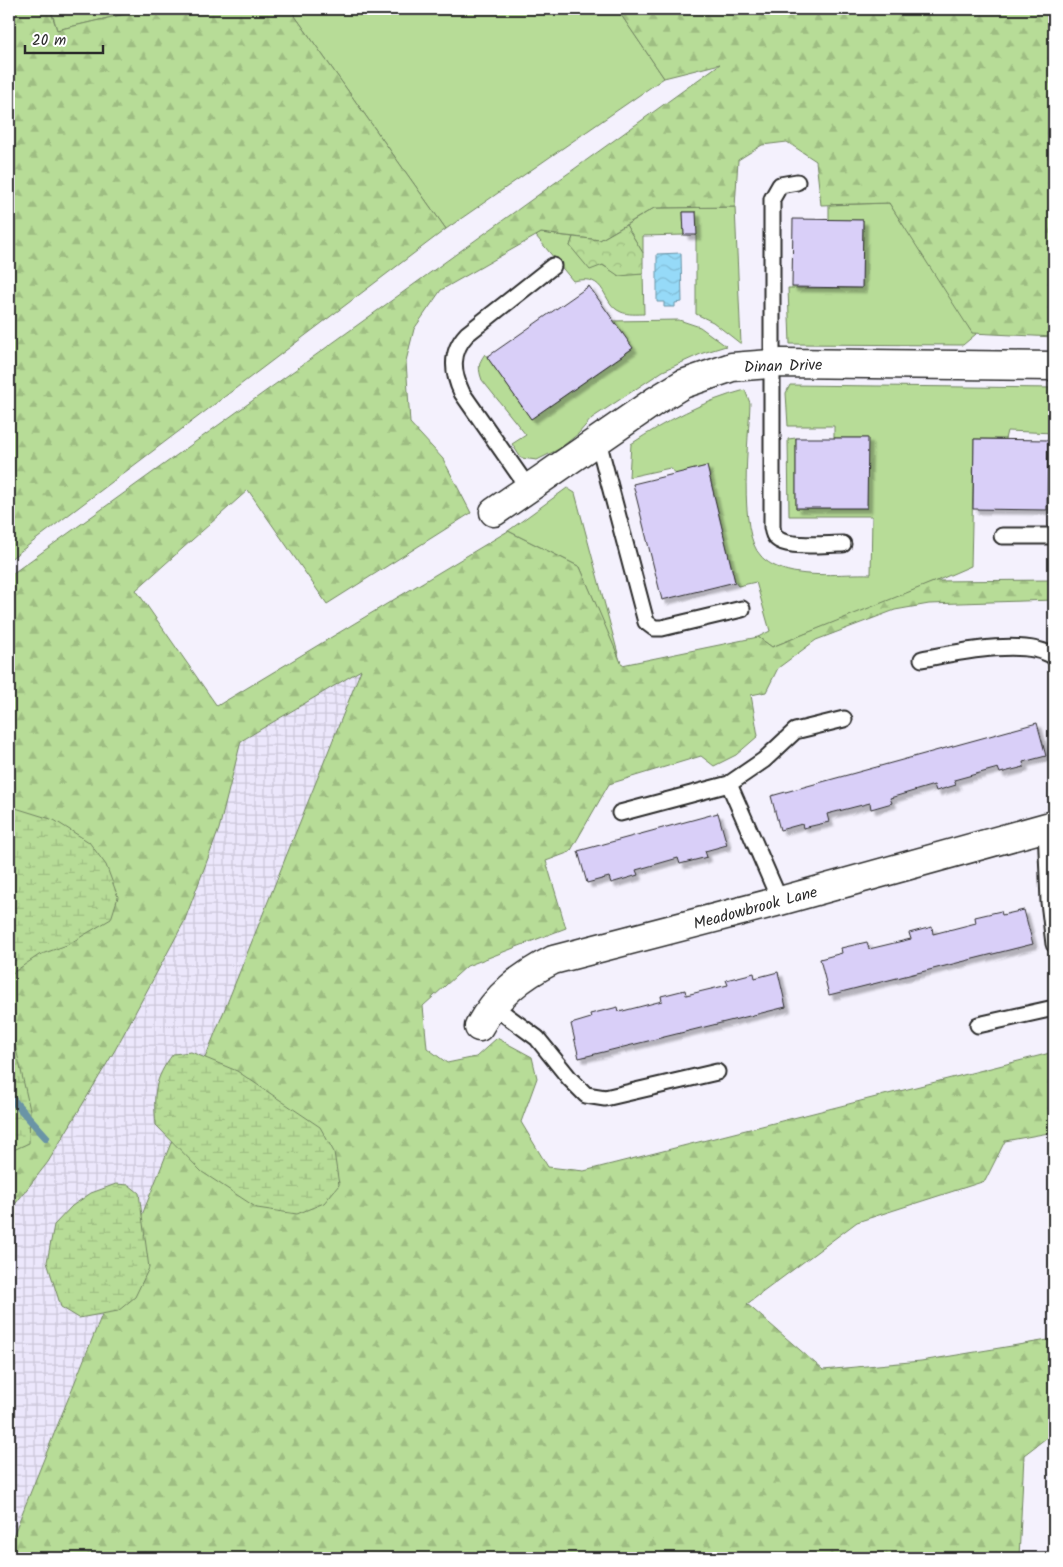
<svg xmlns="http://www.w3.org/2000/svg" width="1063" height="1567" viewBox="0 0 1063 1567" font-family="Kalam,sans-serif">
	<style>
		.industrial { fill: url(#industrial-grid) }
		.green { fill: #b7dc97; stroke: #718461 }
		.forest { fill: url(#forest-firs); stroke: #718461 }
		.wetland { fill: url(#wetland-marsh); stroke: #718461 }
		.park { fill: url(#park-crowns); stroke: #718461 }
		.water { fill: url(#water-waves); stroke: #6b94a6 }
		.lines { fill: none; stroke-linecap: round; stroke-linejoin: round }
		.stream { stroke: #6b94a6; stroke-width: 8 }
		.building { fill: #d9cff8; stroke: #2b2b2b; filter: url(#shadow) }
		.lane-casing { stroke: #2b2b2b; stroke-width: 19 }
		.street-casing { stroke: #2b2b2b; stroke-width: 31 }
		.lane { stroke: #fff; stroke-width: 15 }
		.street { stroke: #fff; stroke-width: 28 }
		.labels { text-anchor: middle; stroke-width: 4; stroke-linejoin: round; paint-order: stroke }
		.street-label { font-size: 16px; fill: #2b2b2b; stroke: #fff }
	</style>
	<defs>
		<pattern id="industrial-grid" width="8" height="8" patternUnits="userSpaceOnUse" patternTransform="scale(1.25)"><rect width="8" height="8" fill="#ece7fc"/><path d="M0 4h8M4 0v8" fill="none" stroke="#cbc6d8"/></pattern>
		<pattern id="forest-firs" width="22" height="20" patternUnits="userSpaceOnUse" patternTransform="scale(1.25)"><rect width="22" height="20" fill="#b7dc97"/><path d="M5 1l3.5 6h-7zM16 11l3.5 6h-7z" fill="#9ebd82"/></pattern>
		<pattern id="wetland-marsh" width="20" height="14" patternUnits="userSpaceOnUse" patternTransform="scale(1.25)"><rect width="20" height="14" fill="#b7dc97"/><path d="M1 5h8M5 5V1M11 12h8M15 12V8" fill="none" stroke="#9ebd82"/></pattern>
		<pattern id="park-crowns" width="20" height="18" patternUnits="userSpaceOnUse" patternTransform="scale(1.25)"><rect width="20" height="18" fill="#b7dc97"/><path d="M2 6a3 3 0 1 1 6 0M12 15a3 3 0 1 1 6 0" fill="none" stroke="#9ebd82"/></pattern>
		<pattern id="water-waves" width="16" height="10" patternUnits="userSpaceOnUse" patternTransform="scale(1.25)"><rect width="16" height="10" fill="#96daf8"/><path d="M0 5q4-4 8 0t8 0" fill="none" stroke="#81bbd5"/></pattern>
		<filter id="shadow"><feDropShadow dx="4.5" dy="4.5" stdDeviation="1" flood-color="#0004"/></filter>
	</defs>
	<rect width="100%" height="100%" fill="#f4f1fd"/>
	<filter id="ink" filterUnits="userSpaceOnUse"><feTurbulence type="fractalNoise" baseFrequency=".02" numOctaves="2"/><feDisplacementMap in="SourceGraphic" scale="10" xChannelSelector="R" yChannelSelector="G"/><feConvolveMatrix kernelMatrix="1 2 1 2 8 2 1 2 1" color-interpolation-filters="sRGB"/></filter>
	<g filter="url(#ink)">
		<path class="industrial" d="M362 669 9 1546V969L219 829 241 741Z"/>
		<path class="green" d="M51 9H146L57 30Z
			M290 9H617L664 78 446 229Z
			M889 203 976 334 963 345 790 344 788 288H862L863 220H829V205Z
			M735 207 741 344 713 322 696 314V212H683L684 235 643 236V253L626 225 654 208Z
			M541 233 573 237 570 246 619 275 643 274 644 314C637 314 628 315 621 312 600 303 609 273 573 281L536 236Z
			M679 320 700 327 726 346 703 353 663 371 592 418 578 434 559 449 537 460 521 458 512 444 526 435 482 380C478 369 478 363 485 354L531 419 632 349 613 321Z
			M790 385 1054 388V433L1007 431 1005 439H974L971 566 904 595 772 647 758 637 770 631 756 582 738 586 735 582 707 466 677 474 670 468 629 477 631 444C666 421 703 401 745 390L750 403C749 437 737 532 761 556 764 560 772 565 777 567 804 579 842 573 871 574L872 516H789L788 439 796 438V508H867V438H834V426H788L786 393Z
			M567 488 575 493 621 665 580 567 508 531Z"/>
		<path class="forest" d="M9 9H50L57 30 146 9H290L446 229 9 560Z
			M617 9H1054V337L972 333 889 203 821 205 816 161 787 142 762 145 738 160 735 207 654 208 600 240 541 233 441 290 414 329 406 361 410 423 443 459 471 513 327 604 248 490 136 590 217 706 508 531 580 567 622 665 758 637 772 647 936 581 1054 580V600L929 604 895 610 816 640 778 668 766 692 751 695 758 736 736 755 714 766 701 756 609 784 570 852 546 861 566 928 467 966 423 1006 427 1048 447 1063 476 1057 497 1038 532 1057 537 1078 521 1122 548 1167 584 1171 1054 1052V1132L1005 1141 985 1181 857 1222 747 1304 823 1370 921 1361 1054 1339V1432L1024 1455 1019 1558H9V1546L361 670 241 741 219 829 184 922 115 1050 48 1162 9 1212V576L720 64 664 78Z"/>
		<path class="wetland" d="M9 806 54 820 89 842 106 865 118 897 111 919 67 945 39 955 11 974 9 983Z
			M9 1018 30 1110 29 1143 9 1152Z
			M191 1052 237 1071 320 1127 334 1152 339 1185 324 1203 297 1214 257 1208 202 1172 156 1125C153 1094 154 1079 173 1054Z
			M116 1184 129 1185 139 1193 149 1268 135 1297 118 1311 79 1318 61 1307 47 1262 54 1225 72 1206 91 1193Z"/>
		<path class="park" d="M626 225 643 253V274L619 276 603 265 590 270 570 246 573 237 600 240Z"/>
		<path class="water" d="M681 253 682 302 675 303V307H664V302H657V254Z"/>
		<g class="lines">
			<path class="stream" d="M9 1096 46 1137"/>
		</g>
		<path class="building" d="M683 212H696L697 235H684Z
			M793 219 863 220 862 288 792 287Z
			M589 286 633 348 531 419 487 357Z
			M796 438H868L867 508H796Z
			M974 439 1048 440 1047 510 973 509Z
			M707 466 735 582 662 600 633 484Z
			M1037 723 1046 756 1023 762 1024 767 1000 773 998 768 954 780 956 785 936 791 934 785 890 798 892 803 871 809 870 803 827 814 829 822 803 828 802 824 780 830 771 796Z
			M718 813 727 845 705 851 707 857 680 864 678 858 636 870 638 875 611 883 609 877 587 883 578 851Z
			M1024 910 1033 944 829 995 820 959 842 953 841 948 867 942 869 949 911 939 909 933 932 927 933 934 976 923 975 917 1001 911 1002 915Z
			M778 972 786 1007 579 1058 571 1024 591 1018 590 1014 618 1007 619 1012 662 1001 661 996 685 990 686 995 728 985 726 980 754 973 755 978Z
			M1054 1208V1267H1050L1049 1209Z"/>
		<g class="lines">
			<defs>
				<path id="lane" d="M797 182 780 185 772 199V527C773 533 774 537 779 540 792 548 827 544 843 544
					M598 441 646 622 654 628H662L742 609
					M529 489 462 393C452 372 450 352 467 334L553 266
					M1002 536H1054
					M922 659C954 653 1027 637 1054 657
					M729 784 764 760 795 731 844 719
					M620 813 729 784 780 901
					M1046 826 1049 902 1054 944
					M492 1005 537 1038 570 1079 586 1095 605 1098 717 1072
					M978 1025 1054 1008"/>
				<path id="street" d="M494 512 655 401 683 384 732 367 782 363 1054 366
					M479 1027C496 996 521 976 553 960L780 901 1054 825"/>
			</defs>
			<use href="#lane" class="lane-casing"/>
			<use href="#street" class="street-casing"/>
			<use href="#lane" class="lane"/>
			<use href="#street" class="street"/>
		</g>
	</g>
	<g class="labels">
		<g class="street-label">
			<text transform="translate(783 365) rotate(-2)" y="6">Dinan Drive</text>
			<text transform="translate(755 907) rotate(-15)" y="6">Meadowbrook Lane</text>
		</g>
	</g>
	<rect width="1063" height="1567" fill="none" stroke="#fff" stroke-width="30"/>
	<rect x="15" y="15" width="1033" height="1537" fill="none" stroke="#2b2b2b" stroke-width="2" filter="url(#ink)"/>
	<path d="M25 45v8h78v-8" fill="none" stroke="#2b2b2b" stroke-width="2.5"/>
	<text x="32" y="45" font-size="15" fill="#2b2b2b" stroke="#ffffff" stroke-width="4" paint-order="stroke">20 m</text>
</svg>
